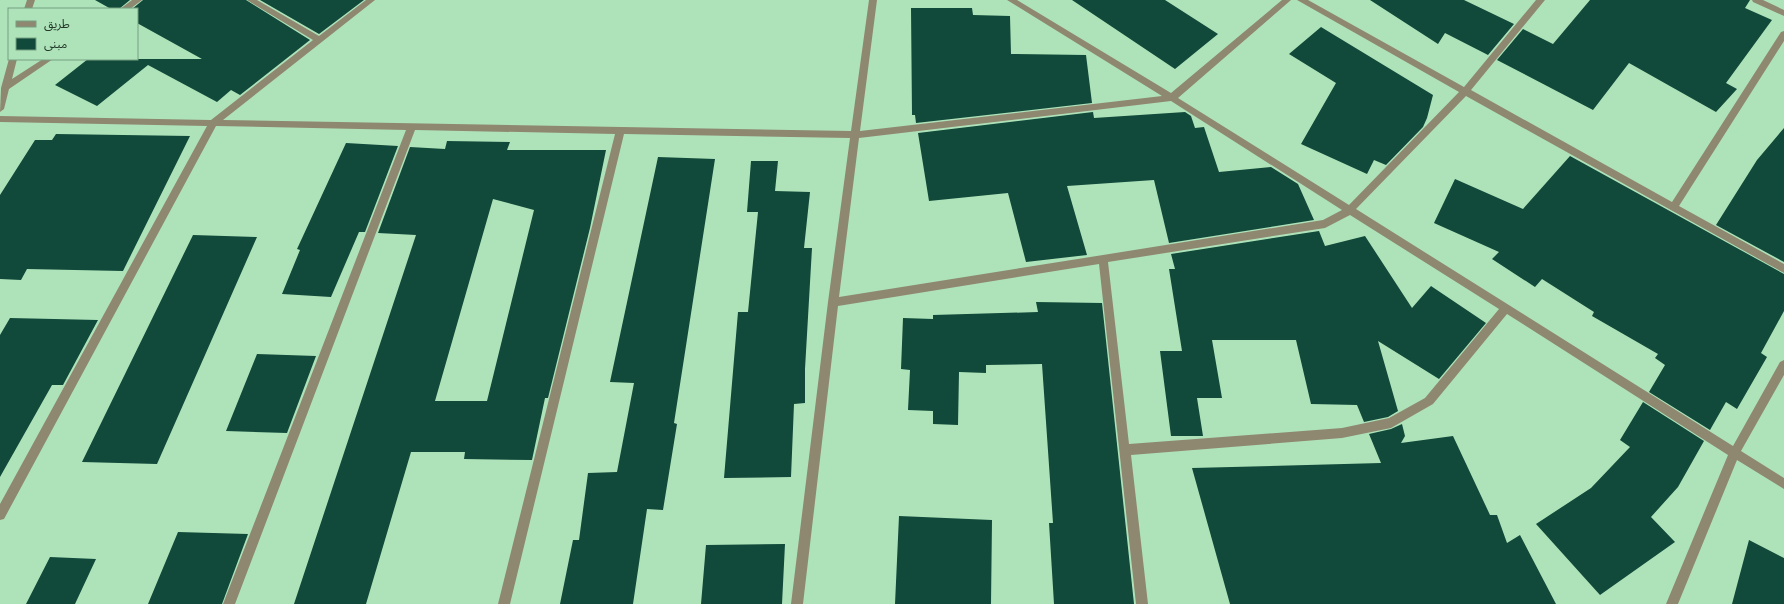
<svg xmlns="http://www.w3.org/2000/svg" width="1784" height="604" viewBox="0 0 1784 604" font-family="Arial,'Noto Sans Arabic',sans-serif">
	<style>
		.building { fill: #11493a; fill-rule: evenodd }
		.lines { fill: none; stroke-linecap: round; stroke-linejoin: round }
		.minor { fill: #8f8870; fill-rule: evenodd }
	</style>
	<rect width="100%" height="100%" fill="#aee3ba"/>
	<path class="building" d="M95 0H130L119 9H111Z
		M143 0H246L310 40 240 95 231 90 217 102 148 65 97 106 55 85 88 59H202L137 23V9H132Z
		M260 0H364L319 34Z
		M1072 0H1165L1218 34 1175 69Z
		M1370 0H1464L1514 24 1488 55 1445 33 1438 44Z
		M1590 0H1750L1745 8 1772 20 1726 83 1737 89 1716 112 1629 63 1593 110 1497 60 1523 29 1553 44Z
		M911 8H972L973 15 1010 16 1011 54 1086 55 1092 103 916 123 915 115H912Z
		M1321 27 1433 95 1427 118 1423 127 1386 165 1374 160 1367 174 1301 144 1336 83 1289 54Z
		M1093 112 1094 118 1185 112 1191 116 1195 128 1204 127 1219 172 1271 167 1298 184 1314 220 1169 243 1154 180 1067 186 1087 255 1026 262 1008 193 929 201 918 133Z
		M1784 128V262L1716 225 1757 160Z
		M56 134 190 136 123 271 27 269 21 280 0 279V195L35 140H52Z
		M447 141 510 142 507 150H606L590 228 548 398H545L532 460 464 459 465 452H411L366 604H294L416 235 378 233 410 147 445 149ZM493 199 534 210 487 401H435Z
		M346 143 398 146 365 232H359L331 297 282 294 300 250 297 249Z
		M1570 156 1784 274V311L1761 353 1767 357 1737 409 1726 402 1710 430 1649 392 1665 365 1655 358 1658 354 1592 316 1594 312 1542 279 1535 287 1492 259 1499 252 1434 223 1455 179 1523 209Z
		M658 157 715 159 674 423 677 424 663 510 647 509 633 604H560L573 540H579L588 473 617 472 634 383 610 382Z
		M751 161H778L775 191 810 192 804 248H812L805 369V403L794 404 791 477 724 478 738 312H748L758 212H747Z
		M1319 231 1325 246 1365 236 1412 308 1431 286 1486 323 1439 379 1378 341 1398 411 1388 417 1364 422 1357 405 1311 404 1296 340H1212L1222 398H1197L1203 436H1171L1160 351H1182L1169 269H1175L1171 254Z
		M193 235 257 237 157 464 82 462Z
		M1036 302 1102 303 1134 604H1054L1049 523H1053L1042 364 986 365V373L959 372 958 425 933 424V411L908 410 910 370 901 369 903 318 933 319V315L1038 312Z
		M10 318 98 320 63 385H52L0 477V335Z
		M257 354 316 356 287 433 226 431Z
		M1643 402 1704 441 1678 487 1651 517 1675 542 1600 595 1536 524 1591 488 1630 447 1620 440Z
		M1402 424 1405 436 1401 443 1453 436 1490 515H1497L1507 543 1520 535 1556 604H1230L1192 468 1381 463 1369 434 1391 429Z
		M899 516 992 520 991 604H895Z
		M178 532 248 534 222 604H148Z
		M1749 540 1784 558V604H1732Z
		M785 544 782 604H701L706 545Z
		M50 557 96 559 75 604H26Z"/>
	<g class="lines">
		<path class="minor" d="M27 0H35L32 9H24Z
			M132 0H142L130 9H120Z
			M247 0H257L319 36 366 0H375L223 120 851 131 869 0H877L860 131 1162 96 1007 0H1017L1171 93 1282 0H1291L1178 98 1349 205 1459 92 1297 0H1308L1464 87 1536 0H1545L1471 90 1672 202 1781 32 1784 31V41L1679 206 1784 264V273L1466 96 1356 209 1733 446 1780 362 1784 360V375L1741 451 1784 478V489L1737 460 1678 604H1666L1728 455 1507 314 1433 404 1391 428 1342 438 1131 455 1148 604H1136L1099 264 838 306 803 604H791L828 302 850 138 624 134 510 604H498L615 134 415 130 235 604H223L406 130 216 126 4 519 0 520V504L207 126 0 122V116L211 120 313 40ZM1171 101 1342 210 1323 220 839 297 859 138ZM1350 215 1499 309 1425 398 1389 418 1342 428 1129 444 1108 262 1325 228Z
			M1752 0H1763L1784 10V16L1753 2Z
			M9 59H17L12 79 43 59H53L9 89 4 109 0 112 1 88Z"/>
	</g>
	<rect x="8" y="8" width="130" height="52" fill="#aee3ba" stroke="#779f80"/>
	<rect x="16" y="21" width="20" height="6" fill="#8f8870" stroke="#779f80"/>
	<text x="44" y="28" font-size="12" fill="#243929">طريق</text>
	<rect x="16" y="38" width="20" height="12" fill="#11493a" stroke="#779f80"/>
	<text x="44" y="48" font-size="12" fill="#243929">مبنى</text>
</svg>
